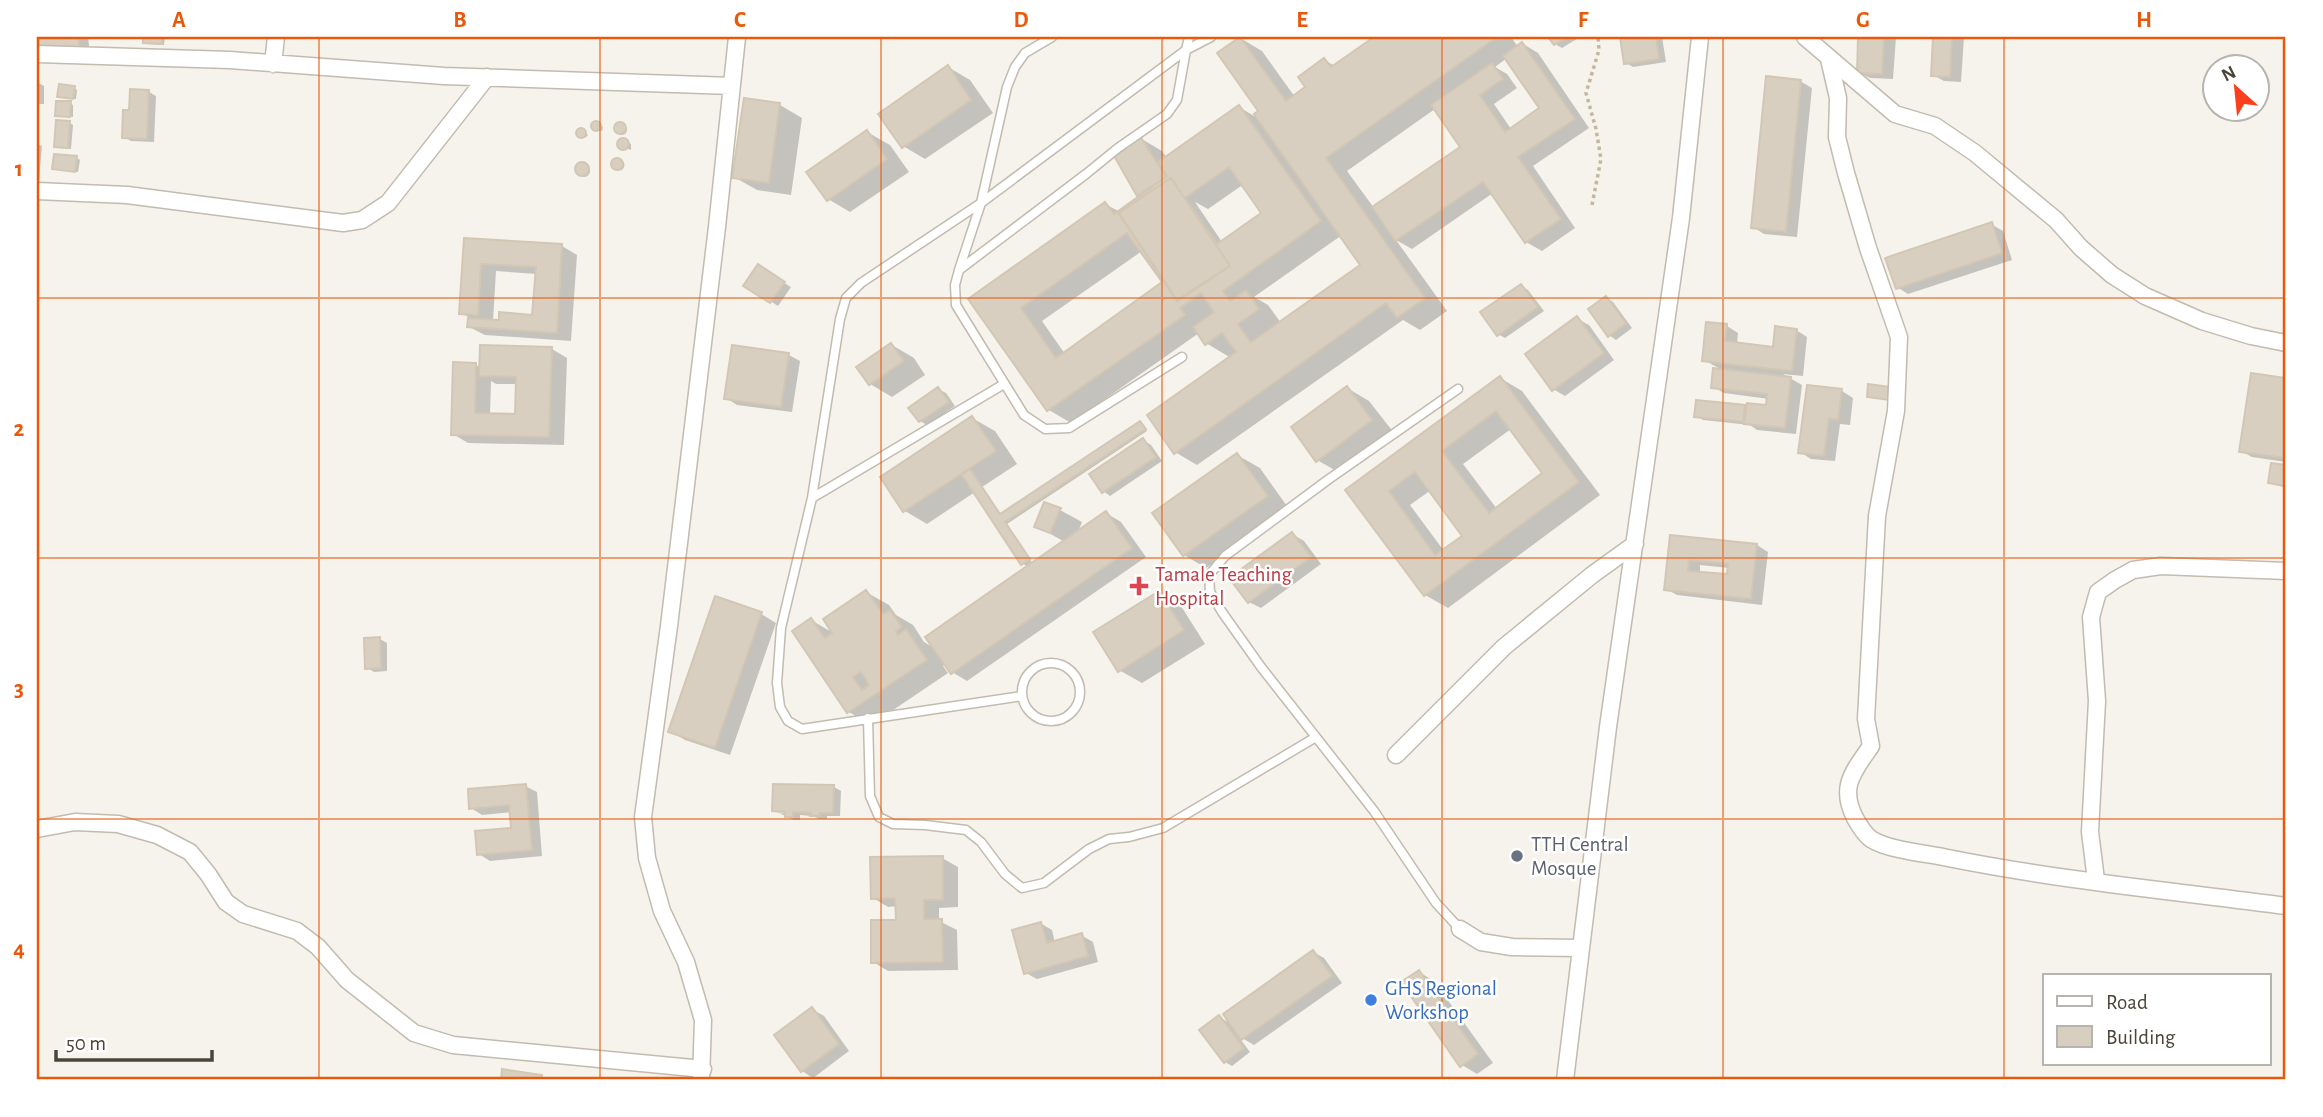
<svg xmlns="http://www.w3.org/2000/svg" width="2323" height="1117" viewBox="0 0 2323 1117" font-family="'Alegreya Sans',sans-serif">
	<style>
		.shadow { fill: #0003; fill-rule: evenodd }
		.building { fill: #d8cfc1; stroke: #d3c7b4; stroke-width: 2; fill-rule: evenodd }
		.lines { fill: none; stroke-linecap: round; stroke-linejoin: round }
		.lane-casing { stroke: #c2bbae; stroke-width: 11 }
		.street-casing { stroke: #c2bbae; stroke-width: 19 }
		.path { stroke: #c4b79f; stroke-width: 3.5; stroke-dasharray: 3.5 3.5; stroke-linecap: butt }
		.lane { stroke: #fff; stroke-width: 8 }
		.street { stroke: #fff; stroke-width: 16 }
		.grid { fill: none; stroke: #e8590c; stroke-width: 2; stroke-opacity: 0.55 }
		.health-dot { fill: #e0444e; stroke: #fff; stroke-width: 2.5 }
		.worship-dot { fill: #6b7280; stroke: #fff; stroke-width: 2.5 }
		.shop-dot { fill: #3f7fe0; stroke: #fff; stroke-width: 2.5 }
		.labels { text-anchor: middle; stroke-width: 5; stroke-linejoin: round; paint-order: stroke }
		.health-label { font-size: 21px; fill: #be3a42; stroke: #fff; text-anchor: start }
		.worship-label { font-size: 21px; fill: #5b616d; stroke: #fff; text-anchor: start }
		.shop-label { font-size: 21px; fill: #366cbe; stroke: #fff; text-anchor: start }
		.neatline { fill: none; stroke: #e8590c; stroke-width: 2.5 }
		.grid-label { font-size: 23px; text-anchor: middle; font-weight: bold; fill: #e8590c }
	</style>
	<rect width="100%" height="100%" fill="#f6f3ec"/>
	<path class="shadow" d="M37 37H88L90 54 37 53Z
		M145 37H165L164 45 148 44 145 42Z
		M1377 37H1511L1518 47 1523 44 1538 53 1589 128 1533 166 1575 228 1542 251 1526 242 1493 193 1412 249 1396 240 1447 311 1420 330 1403 320 1197 465 1175 452 1231 358 1206 343 1199 333 1071 423 1049 410 970 299 1105 204 1122 213 1143 199 1115 155 1140 138 1162 151 1167 158 1239 107 1254 116 1261 112 1240 38 1262 51 1295 97 1308 88 1324 60 1335 66ZM1507 58 1541 109 1511 129 1494 104 1517 88 1507 74 1495 67ZM1435 109 1462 148 1374 208 1347 171ZM1244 184 1264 213 1222 242 1195 202 1208 209ZM1120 218H1124L1141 243 1138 245ZM1342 235 1363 265 1281 323 1268 305 1254 297ZM1145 249 1170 287 1164 283 1065 354 1042 321Z
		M1550 37H1580L1562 48 1555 44Z
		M1622 37H1662L1666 62 1633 67 1626 63Z
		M1860 37H1896L1893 79 1870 78 1858 72Z
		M1935 37H1964L1961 82 1944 81 1933 75Z
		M948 67 970 80 993 113 925 159 903 146Z
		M1800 81 1812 88 1797 237 1764 234 1753 227Z
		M37 82 44 86V104H37Z
		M74 88 77 90 76 99 59 96Z
		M149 92 156 96 154 142 131 141 124 137 130 112Z
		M70 103 73 105V117L57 115Z
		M780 105 802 118 791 195 757 190 734 177Z
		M597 122 603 127 602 131 594 128 595 123Z
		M70 123 73 125 71 149 59 148 56 146Z
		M617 130a5 5 0 1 1 10 0a5 5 0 1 1-10 0Z
		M582 130 588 135 585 138 579 132Z
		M867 132 890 145 909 172 850 212 828 199Z
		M622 139 631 144V150L619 146Z
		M37 144 42 146 38 190H37Z
		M77 158 80 160 78 172 57 170Z
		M613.5 165a5.5 5.5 0 1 1 11 0a5.5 5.5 0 1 1-11 0Z
		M578 171a6 6 0 1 1 12 0a6 6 0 1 1-12 0Z
		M1991 224 2003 231 2012 260 1908 294 1897 287Z
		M466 240 562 246 577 255 571 341 485 335 469 327 470 318 461 313ZM496 271 537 274 534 317 493 321Z
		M758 267 791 287 778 306 746 285Z
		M1521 286 1528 290 1544 311 1505 338 1498 334Z
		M1606 298 1613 302 1632 328 1616 340 1609 335Z
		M1577 319 1589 325 1614 360 1565 396 1553 389Z
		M1727 326 1738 333 1737 344 1774 349 1796 330 1807 337 1803 376 1783 374 1802 385 1796 434 1757 430 1750 425 1703 420 1696 416 1744 407 1748 409 1768 407 1769 399 1724 393 1713 387 1722 370 1704 360Z
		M892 345 914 358 925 375 892 397 870 384Z
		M552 349 567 358 564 445 468 443 453 434 476 365 481 368ZM491 381 496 384H518L517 415H490Z
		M789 355 800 361 792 412 737 405 726 398Z
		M2252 375 2286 380V462L2252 457 2241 451Z
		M1500 378 1522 391 1600 495 1448 608 1425 595 1348 491ZM1511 429 1545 473 1497 509 1463 464ZM1431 490 1465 536 1444 551 1410 505Z
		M1347 388 1369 401 1394 433 1340 473 1317 460Z
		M938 389 946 393 955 406 927 425 920 421Z
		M1842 391 1853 398 1850 425 1840 424 1835 461 1811 459 1800 452Z
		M972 418 995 431 1017 464 982 487 1001 515 1140 423 1143 425 1147 431 1007 524 1033 564 1065 542 1036 526 1060 510 1082 522 1078 532 1106 513 1121 522 1146 557 967 681 952 672 946 664 943 666 948 673 871 725 849 712 811 620 835 634 866 592 889 605 896 615 913 625 924 642 934 648 1028 567 1022 563 975 492 927 524 905 511Z
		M1143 440 1151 445 1162 461 1110 496 1103 491Z
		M1237 455 1260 468 1289 509 1206 568 1184 555Z
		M2272 465 2286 466V488L2270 483Z
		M1292 534 1304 541 1321 564 1261 608 1249 602Z
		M1672 536 1757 545 1768 552 1762 605 1677 595 1666 589ZM1700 565 1729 568 1728 576 1700 574Z
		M1159 593 1181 606 1205 644 1142 683 1119 670Z
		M761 614 776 623 730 755 685 740 670 731Z
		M380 639 387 643V671L374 672 366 667Z
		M525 786 537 792 542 856 490 861 479 854 513 829 512 812 482 815 471 808Z
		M834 787 841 791 840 816H827V819H819L813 816 800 815V820H794L779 813 794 814V810H779V813L774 810Z
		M942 858 958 867V907L939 908V921L957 930 958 970 888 971 873 962 897 921V906L888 907 873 898Z
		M1040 923 1052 930 1055 943 1081 935 1093 942 1098 962 1037 979 1026 973Z
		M1313 952 1324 958 1342 983 1254 1045 1237 1035 1250 1052 1232 1066 1225 1062 1219 1017 1233 1025Z
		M1419 972 1434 981 1493 1063 1477 1074 1462 1065Z
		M812 1009 824 1016 849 1051 813 1078 802 1071Z"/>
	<path class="building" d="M37 37H78L80 48 37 47Z
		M143 37H162V44L143 43Z
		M1240 37 1286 101 1305 87 1298 77 1324 58 1331 67 1374 37H1497L1326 158 1425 298 1397 318 1386 303 1174 454 1147 415 1236 352 1222 333 1205 345 1193 327 1214 312 1201 293 1180 308 1185 315 1047 411 968 299 1105 202 1114 214 1167 176 1158 162 1239 105 1321 221 1223 291 1230 301 1246 290 1259 309 1238 324 1251 342 1360 265 1254 114 1258 111 1217 53ZM1229 167 1261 213 1217 244 1185 198ZM1171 178 1230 266 1177 301 1118 213ZM1127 233 1162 282 1056 358 1021 308Z
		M1548 37H1567L1554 45Z
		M1620 37H1656L1659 59 1624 64Z
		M1858 37H1884L1882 74 1857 73Z
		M1933 37H1952L1950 77 1931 76Z
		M1522 42 1575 119 1518 157 1561 219 1525 243 1483 182 1395 241 1372 207 1460 147 1431 105 1492 63 1503 79 1480 95 1505 132 1539 108 1503 56Z
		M948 65 971 100 902 148 878 114Z
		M1766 76 1801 80 1786 232 1751 228Z
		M59 84 75 86 73 99 57 97Z
		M130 89 149 90 147 139 122 138 123 110H129Z
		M744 98 780 103 769 183 732 178Z
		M56 101H71L70 117 55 116Z
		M56 120 70 121 68 148 54 147Z
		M591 126a5 5 0 1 1 10 0a5 5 0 1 1-10 0Z
		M614 128a6 6 0 1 1 12 0a6 6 0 1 1-12 0Z
		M576 133a5 5 0 1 1 10 0a5 5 0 1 1-10 0Z
		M867 130 887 159 827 201 806 172Z
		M1140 136 1166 177 1137 196 1113 154Z
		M617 144a6 6 0 1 1 12 0a6 6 0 1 1-12 0Z
		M54 154 77 156 75 172 52 169Z
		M611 164a6 6 0 1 1 12 0a6 6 0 1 1-12 0Z
		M575 169a7 7 0 1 1 14 0a7 7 0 1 1-14 0Z
		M1171 178 1230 266 1177 300 1119 213Z
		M1992 222 2002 253 1896 289 1885 258Z
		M464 238 562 244 557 333 467 327 468 318 499 320V312L532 315 536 267 481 264 478 315 459 314Z
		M758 264 785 282 770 303 743 286Z
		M1521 284 1538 307 1497 336 1480 312Z
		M1606 296 1626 323 1608 337 1588 309Z
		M1577 316 1604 353 1552 391 1525 354Z
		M1706 322 1727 324 1725 341 1773 347 1775 326 1797 329 1792 371 1702 361Z
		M891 343 904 361 869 385 856 367Z
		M480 345 552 347 549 437 451 435 453 362 476 363 475 413 515 414 516 377 479 376Z
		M732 345 789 353 781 407 724 399Z
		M1713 368 1791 377 1785 428 1744 424 1747 403 1766 405 1767 394 1711 388Z
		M2251 373 2286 378V458L2239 452Z
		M1500 376 1579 482 1424 596 1345 490ZM1496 411 1542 473 1489 513 1442 451ZM1415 472 1462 536 1435 555 1389 491Z
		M1868 384 1891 387 1889 400 1867 397Z
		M1807 385 1842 389 1838 420 1829 418 1824 456 1798 453Z
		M1347 386 1372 420 1316 462 1291 427Z
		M938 387 949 402 919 422 908 408Z
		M1696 400 1745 405 1743 422 1694 417Z
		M972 416 996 451 903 512 880 477Z
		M1140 421 1146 429 1005 522 1030 559 1021 565 962 475 970 469 1000 514Z
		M1143 438 1156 457 1102 493 1089 474Z
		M1237 453 1268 496 1183 556 1152 513Z
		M2271 463 2286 465V486L2268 483Z
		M1044 502 1061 508 1050 533 1034 527Z
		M1106 511 1132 548 951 674 925 637Z
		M1292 532 1311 557 1248 603 1229 578Z
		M1670 535 1757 544 1751 599 1664 590ZM1689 560 1728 564 1727 574 1688 571Z
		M866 590 883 614 890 610 902 627 896 631 898 635 906 629 927 660 847 713 792 631 811 618 825 638 832 633 823 619ZM861 672 869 685 862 690 853 677Z
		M1159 591 1184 630 1118 672 1093 632Z
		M715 596 762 612 715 748 668 732Z
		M380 637 381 668 365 669 364 638Z
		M526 784 532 850 477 855 475 831 511 828 509 805 469 809 468 789Z
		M773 784 834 785 833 813H820V816H810L811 813 793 812V817H785V812L772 811Z
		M943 856V900H924V919H942L943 962 871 963V920H896L895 898 871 899 870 857Z
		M1041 922 1047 943 1082 933 1088 956 1024 974 1012 930Z
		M1313 950 1332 976 1241 1040 1223 1014Z
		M1419 970 1478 1054 1460 1067 1401 982Z
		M812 1007 839 1044 801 1072 774 1035Z
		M1219 1015 1244 1048 1224 1063 1199 1030Z
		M502 1069 542 1075 541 1080H501Z"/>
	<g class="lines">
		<defs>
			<path id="lane" d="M959 270 981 203 1007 87 1015 67 1025 53 1052 37
				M1182 357 1069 428 1045 429 1024 415 956 305 955 285 959 270 1086 174 1118 148 1167 114 1177 100 1186 50 1211 37
				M1458 389 1329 479 1225 556 1209 575 1210 592 1222 612 1261 667 1374 811 1436 903 1460 929
				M812 498 1004 384
				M1022 692a29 29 0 1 1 58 0a29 29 0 1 1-58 0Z
				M1022 696 802 729 788 721 780 707 777 683 781 628 812 498 840 319 846 298 861 283 981 203 1186 50 1189 37
				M868 718 870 796 879 817 893 824 925 825 966 830 981 842 1005 874 1022 888 1044 883 1089 849 1109 839 1129 837 1163 828 1316 737"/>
			<path id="street" d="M1805 37 1895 114 1935 126 1975 153 2056 220 2081 248 2112 275 2145 296 2202 321 2251 336 2286 343
				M37 54 230 60 444 76 732 86
				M1829 59 1838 98 1837 137 1846 173 1868 248 1899 337 1896 411 1877 516 1866 719 1871 746C1853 772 1839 787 1855 818 1859 825 1864 834 1871 839 1888 850 1923 853 1943 857 2056 880 2172 891 2286 906
				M273 64 276 37
				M37 191 127 195 343 223 362 220 388 203 487 77
				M1396 755 1504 647 1592 575 1635 544
				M37 829 75 822 118 824 157 835 190 852 208 874 226 902 243 914 297 931 318 947 347 980 414 1033 453 1045 703 1069
				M2096 880 2090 832 2097 701 2091 617 2098 592 2115 580 2133 570 2161 566 2286 571
				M1460 929 1481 942 1512 947 1580 948
				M701 1080 703 1020 686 962 662 911 647 858 643 817 669 626 717 227 737 37
				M1565 1080 1608 727 1681 218 1700 37"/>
		</defs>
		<use href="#lane" class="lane-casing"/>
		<use href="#street" class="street-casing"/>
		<path class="path" d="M1592 205 1601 159 1596 129 1586 93 1599 50 1598 37"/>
		<use href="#lane" class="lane"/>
		<use href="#street" class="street"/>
	</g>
	<path class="grid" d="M319 37V1080M600 37V1080M881 37V1080M1162 37V1080M1442 37V1080M1723 37V1080M2004 37V1080M37 298H2286M37 558H2286M37 819H2286"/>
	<path class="health-dot" d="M1135.5 575.5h7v7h7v7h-7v7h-7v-7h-7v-7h7z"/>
	<circle class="worship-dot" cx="1517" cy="856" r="7"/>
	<circle class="shop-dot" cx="1371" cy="1000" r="7"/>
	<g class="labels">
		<g class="health-label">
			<text x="1155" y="581">Tamale Teaching<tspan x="1155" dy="24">Hospital</tspan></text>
		</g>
		<g class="worship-label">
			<text x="1531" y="851">TTH Central<tspan x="1531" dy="24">Mosque</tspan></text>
		</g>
		<g class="shop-label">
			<text x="1385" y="995">GHS Regional<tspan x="1385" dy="24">Workshop</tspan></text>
		</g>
	</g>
	<rect width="2323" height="1117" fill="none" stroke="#ffffff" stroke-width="77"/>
	<rect x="2043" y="974" width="228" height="91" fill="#ffffff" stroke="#b7b4b0" stroke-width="2"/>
	<rect x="2057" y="996" width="35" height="10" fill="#ffffff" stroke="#b7b4b0" stroke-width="2"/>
	<text x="2106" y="1009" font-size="21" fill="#4b4439">Road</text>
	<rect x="2057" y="1026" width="35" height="21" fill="#d8cfc1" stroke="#b7b4b0" stroke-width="2"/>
	<text x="2106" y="1044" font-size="21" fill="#4b4439">Building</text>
	<g transform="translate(2236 88) rotate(333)"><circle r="33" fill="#ffffff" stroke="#b7b4b0" stroke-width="2"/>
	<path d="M0-5L12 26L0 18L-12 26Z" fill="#fc3f1d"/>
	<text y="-10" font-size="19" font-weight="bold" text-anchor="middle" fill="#4b4439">N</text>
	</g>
	<path d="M56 1050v10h156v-10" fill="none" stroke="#4b4439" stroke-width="3.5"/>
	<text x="66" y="1050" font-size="21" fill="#4b4439" stroke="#ffffff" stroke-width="5" paint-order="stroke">50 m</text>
	<rect x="38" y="38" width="2246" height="1040" class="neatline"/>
	<g class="grid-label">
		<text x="179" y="27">A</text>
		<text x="460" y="27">B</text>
		<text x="740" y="27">C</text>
		<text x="1021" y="27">D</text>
		<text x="1302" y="27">E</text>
		<text x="1583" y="27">F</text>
		<text x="1863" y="27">G</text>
		<text x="2144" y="27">H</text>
		<text x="19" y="176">1</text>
		<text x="19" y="436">2</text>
		<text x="19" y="696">3</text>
		<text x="19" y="956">4</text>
	</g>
</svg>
